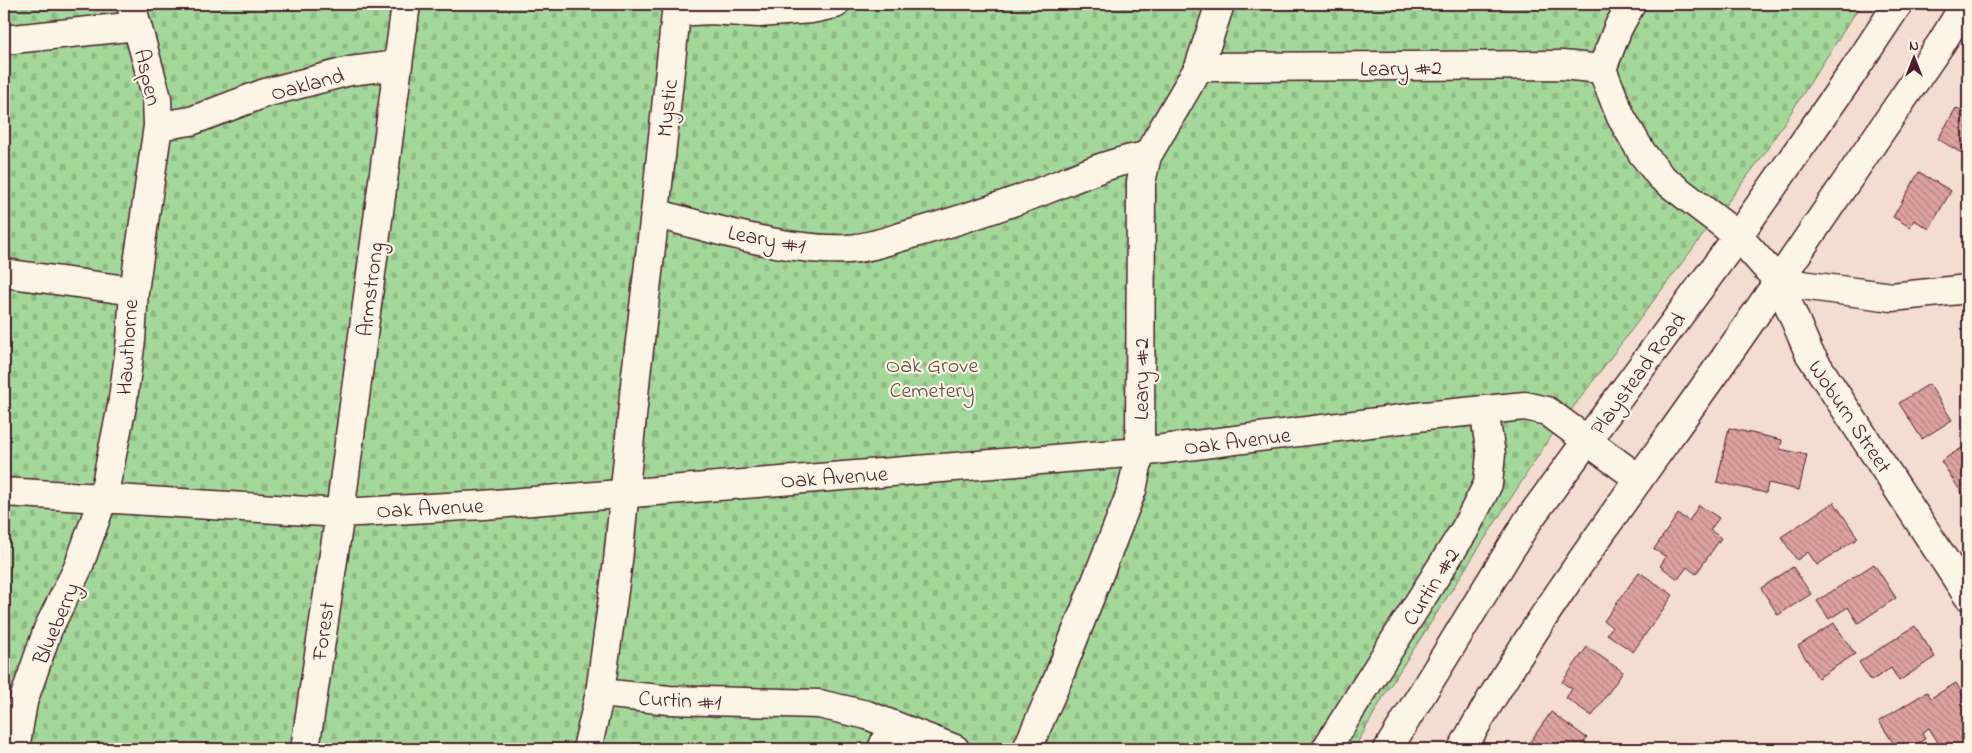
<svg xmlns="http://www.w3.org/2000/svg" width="1972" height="753" viewBox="0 0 1972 753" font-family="'Indie Flower',sans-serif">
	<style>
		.cemetery { fill: url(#cemetery-stones); stroke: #777c62 }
		.building { fill: url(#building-back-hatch); stroke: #4a1f2b }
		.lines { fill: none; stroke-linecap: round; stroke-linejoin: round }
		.minor-casing { stroke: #4a1f2b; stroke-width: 31 }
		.major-casing { stroke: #4a1f2b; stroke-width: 31 }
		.minor { stroke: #fcf5e5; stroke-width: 28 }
		.major { stroke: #fcf5e5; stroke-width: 28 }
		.labels { text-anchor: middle; stroke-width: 4.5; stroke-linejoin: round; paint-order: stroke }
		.street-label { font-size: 22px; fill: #4a1f2b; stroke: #fcf5e5 }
		.park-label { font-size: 22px; fill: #604d47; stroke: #fcf5e5 }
	</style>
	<defs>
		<pattern id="cemetery-stones" width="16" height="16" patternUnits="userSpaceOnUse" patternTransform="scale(1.25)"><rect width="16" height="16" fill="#a4d89a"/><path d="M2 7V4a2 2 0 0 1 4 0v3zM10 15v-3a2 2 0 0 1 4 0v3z" fill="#8fb985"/></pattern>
		<pattern id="building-back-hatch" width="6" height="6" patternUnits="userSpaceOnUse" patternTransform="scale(1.25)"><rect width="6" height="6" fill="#dea39e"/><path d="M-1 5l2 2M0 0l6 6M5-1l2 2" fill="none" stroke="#b68481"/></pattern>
	</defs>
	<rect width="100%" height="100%" fill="#f3dcd0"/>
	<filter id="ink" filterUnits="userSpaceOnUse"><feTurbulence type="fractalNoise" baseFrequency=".02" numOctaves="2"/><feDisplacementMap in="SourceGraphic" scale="10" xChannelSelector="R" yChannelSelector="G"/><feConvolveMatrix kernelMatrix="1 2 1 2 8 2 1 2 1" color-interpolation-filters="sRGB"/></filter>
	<g filter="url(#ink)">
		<path class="cemetery" d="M4 4H1861L1764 154 1547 442 1386 692 1354 749H4Z"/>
		<path class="building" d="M1956 108 1968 115V157L1938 139Z
			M1919 172 1951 191 1929 229 1914 220 1910 227 1893 217Z
			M1929 384 1952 420 1922 439 1899 403Z
			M1729 428 1782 440 1780 449 1807 455 1799 490 1768 483 1766 493 1717 482Z
			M1968 444V500L1967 501 1941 461Z
			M1834 502 1858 538 1817 565 1808 552 1797 560 1781 537Z
			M1699 505 1719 518 1710 530 1721 538 1696 574 1687 567 1678 579 1660 566 1666 557 1654 549 1678 514 1689 521Z
			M1874 564 1896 598 1858 623 1848 607 1829 619 1817 601Z
			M1793 567 1811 594 1778 615 1761 588Z
			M1639 572 1673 595 1633 652 1607 634 1612 627 1604 621Z
			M1834 623 1855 654 1818 678 1798 646Z
			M1915 626 1935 657 1899 681 1891 668 1871 681 1859 662Z
			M1587 647 1623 672 1592 716 1566 698 1572 689 1562 682Z
			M1956 683 1968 703V733L1966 735 1968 741 1954 749H1942L1929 728 1922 733 1925 739 1908 749H1897L1879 721 1927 692 1931 698Z
			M1551 712 1587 738 1579 749H1525Z
			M1755 748 1783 749H1755Z"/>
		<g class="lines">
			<defs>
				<path id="minor" d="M676 12 710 10 759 13 811 9 835 4
					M4 40 137 26
					M1199 67 1562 65 1602 69
					M1602 69 1621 117 1642 153 1661 177 1738 236 1779 282 1809 353 1968 596
					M1602 69 1618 28 1631 4
					M158 126 191 121 265 93 350 71 398 65 406 4
					M655 213C712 229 790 252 848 249 869 248 890 240 911 234 951 223 990 210 1029 196 1069 182 1105 162 1147 156
					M4 273 134 291
					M1779 282 1892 297 1968 289
					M4 492 340 513 483 505 1140 452 1425 416 1525 406 1547 411 1639 479
					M600 693 669 700 819 704 867 715 955 749
					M15 749 23 702 48 629 78 568 103 498 122 406 131 340 134 291 158 126 157 98 131 4
					M305 749 340 513 398 65
					M587 749 600 693 618 561 636 375 655 213 677 4
					M882 749 892 725
					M1027 749 1057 681 1132 490 1140 452 1141 182 1147 156 1199 67 1220 4
					M1326 749 1464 531 1488 484 1491 454 1484 410"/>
				<path id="major" d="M1388 749 1527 522 1738 236 1851 75 1898 4
					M1462 749C1536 618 1626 498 1713 375 1791 265 1865 153 1942 42L1965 4"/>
			</defs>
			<use href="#minor" class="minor-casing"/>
			<use href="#major" class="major-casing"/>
			<use href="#minor" class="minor"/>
			<use href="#major" class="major"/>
		</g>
	</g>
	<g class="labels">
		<g class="street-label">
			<text transform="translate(1401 67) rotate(-1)" y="8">Leary #2</text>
			<text transform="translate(149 77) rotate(77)" y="8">Aspen</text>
			<text transform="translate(307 83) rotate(-15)" y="8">Oakland</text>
			<text transform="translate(666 108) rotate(-84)" y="8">Mystic</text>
			<text transform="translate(767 238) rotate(11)" y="8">Leary #1</text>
			<text transform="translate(369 289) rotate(-83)" y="8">Armstrong</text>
			<text transform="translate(126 347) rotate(-86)" y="8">Hawthorne</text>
			<text transform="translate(1637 373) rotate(-54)" y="8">Playstead Road</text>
			<text transform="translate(1140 379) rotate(-90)" y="8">Leary #2</text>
			<text transform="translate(1851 416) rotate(56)" y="8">Woburn Street</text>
			<text transform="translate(1237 440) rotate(-7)" y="8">Oak Avenue</text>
			<text transform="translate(834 476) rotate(-4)" y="8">Oak Avenue</text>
			<text transform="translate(430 507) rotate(-3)" y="8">Oak Avenue</text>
			<text transform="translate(1430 586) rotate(-58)" y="8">Curtin #2</text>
			<text transform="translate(55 623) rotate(-67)" y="8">Blueberry</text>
			<text transform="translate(322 631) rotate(-82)" y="8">Forest</text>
			<text transform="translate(680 699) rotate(3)" y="8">Curtin #1</text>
		</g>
		<g class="park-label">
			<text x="932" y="372">Oak Grove<tspan x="932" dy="25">Cemetery</tspan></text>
		</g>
	</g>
	<rect width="1972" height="753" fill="none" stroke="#fcf5e5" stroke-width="20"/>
	<rect x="10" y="10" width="1952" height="733" fill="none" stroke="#4a1f2b" stroke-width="2" filter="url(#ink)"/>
	<g transform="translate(1914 58)" stroke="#fcf5e5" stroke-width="4" paint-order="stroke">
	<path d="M0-4L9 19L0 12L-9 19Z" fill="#4a1f2b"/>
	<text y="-8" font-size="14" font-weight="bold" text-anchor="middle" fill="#4a1f2b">N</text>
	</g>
</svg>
